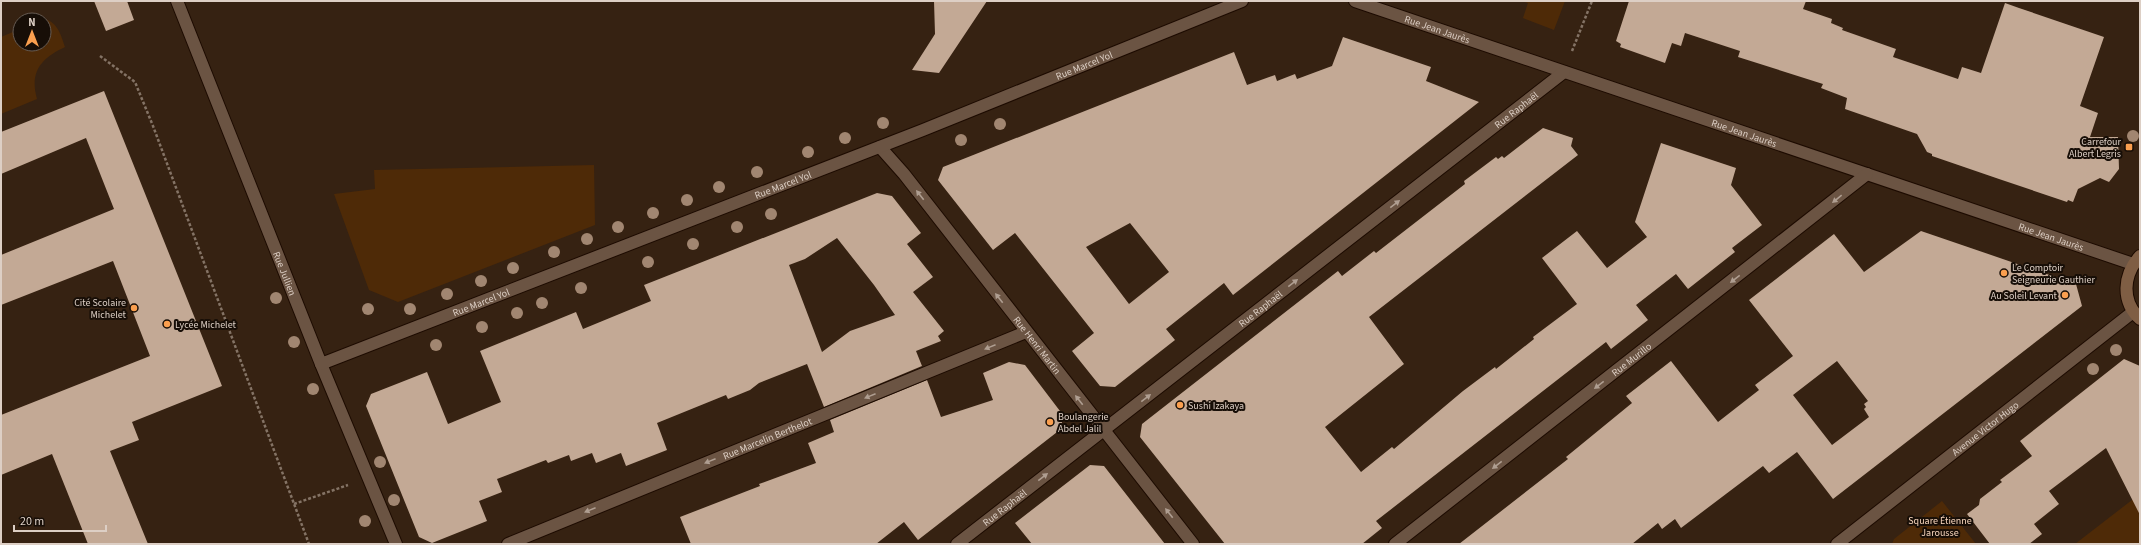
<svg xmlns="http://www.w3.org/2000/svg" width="2141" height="545" viewBox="0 0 2141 545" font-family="'Source Sans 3',sans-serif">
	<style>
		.green { fill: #4e2a07 }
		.building { fill: #c3a995; fill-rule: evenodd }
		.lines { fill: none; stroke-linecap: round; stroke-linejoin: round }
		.minor-casing { stroke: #1d0b00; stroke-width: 14 }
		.tertiary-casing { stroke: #1d0b00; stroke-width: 14 }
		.secondary-casing { stroke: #1d0b00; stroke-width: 14 }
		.path { stroke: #847365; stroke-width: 2.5; stroke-dasharray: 3 2; stroke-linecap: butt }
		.minor { stroke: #6b5443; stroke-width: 12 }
		.tertiary { stroke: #6b5443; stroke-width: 12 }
		.secondary { stroke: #7f5e44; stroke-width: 12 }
		.tree { fill: #a18671 }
		.oneway { fill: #af9e91 }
		.poi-dot { fill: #fa9f4f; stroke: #170e07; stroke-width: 1.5 }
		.labels { text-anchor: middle; stroke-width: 4; stroke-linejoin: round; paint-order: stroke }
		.street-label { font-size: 10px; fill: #ddcfc5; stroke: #170e07 }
		.poi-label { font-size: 10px; fill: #ddcfc5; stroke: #170e07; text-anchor: start }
		.park-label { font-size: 10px; fill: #f9d7be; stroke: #170e07 }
	</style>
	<rect width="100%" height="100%" fill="#362212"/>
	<path class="green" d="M1522 1H1565L1554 30 1523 18 1528 3Z
		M45 19C58 23 61 35 65 47 42 58 29 71 37 99L1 114V37L20 29V44H44L43 20Z
		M594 165 595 225 398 302 369 290 334 194 375 189 374 170Z
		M2140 494V544H2075L2132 500Z
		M1942 501 1976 544H1892L1894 539Z"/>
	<path class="building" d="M94 1H127L134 20 106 31Z
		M934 1H987L939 73 912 70 935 34Z
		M1629 1H1806L1803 9 1832 19 1831 23 1843 28 1842 30 1896 49 1893 57 1958 79 1962 67 1981 73 2005 3 2019 8 2104 37 2080 106 2098 113 2090 137H2118L2119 169 2109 182 2100 178 2078 189 2073 202 2068 200 2067 202 1999 179 1932 156V154L1927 152 1917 134 1845 109 1847 98 1821 88 1823 84 1738 57 1740 51 1685 33 1681 46 1672 43 1665 63 1620 47 1621 44 1616 41Z
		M1343 37 1431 67 1426 81 1479 102 1233 295 1224 283 1166 329 1175 340 1115 387 1100 386 1072 351 1094 333 1015 233 993 250 938 180 943 167 1234 52 1247 85 1275 75 1277 81 1295 74 1297 79 1332 66ZM1130 223 1169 272 1129 304 1086 247Z
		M104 91 222 386 132 422 139 440 110 451 148 544H88L52 454 1 475V415L150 356 113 261 1 305V255L114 209 86 138 1 174V132Z
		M1543 128 1573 138 1571 146 1578 155 1369 317 1404 364 1325 427 1361 472 1392 447 1394 449 1463 391 1495 367 1496 369 1534 339 1533 337 1577 304 1542 258 1577 231 1607 268 1647 237 1635 222 1661 143 1736 168 1731 185 1762 225 1732 248 1735 252 1688 289 1676 274 1636 305 1648 320 1611 349 1606 342 1376 521 1382 528 1362 544H1225L1140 437 1142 424 1338 271 1342 276 1374 251 1376 253 1465 184 1464 181 1496 157 1498 159 1502 156 1504 158Z
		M877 193 892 196 921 233 907 244 933 277 913 292 944 331 938 336 941 341 916 351 922 366 824 407 807 364 759 383 750 390 728 399 726 395 657 423 667 450 626 466 621 453 596 463 592 453 571 461 569 455 548 463 546 460 497 479 502 492 479 501 487 521 432 543 419 537 366 406 371 394 427 372 448 424 501 402 480 351 576 312 583 329 651 301 644 285ZM837 238 874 285 895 315 850 331 822 352 789 265 805 259Z
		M1921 231 2076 284 2082 306 1833 499 1797 452 1769 473 1763 466 1681 528 1675 519 1662 529 1658 523 1632 544H1459L1568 459 1566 457 1632 403 1626 396 1671 361 1718 422 1759 390 1755 385 1793 356 1749 300 1834 234 1864 272ZM1837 361 1868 401 1864 404 1866 407 1864 409 1869 417 1832 445 1793 395Z
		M2124 359 2140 366V515L2106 448 2049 491 2059 504 2034 524 2042 534 2029 544H1990L1967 514 1979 505 1980 499 2002 482 2000 480 2032 456 2020 441Z
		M1009 362 1025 365 1063 415 1061 429 918 540 904 522 876 544H691L680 517 760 486 759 484 816 463 808 443 834 432 830 420 927 380 941 417 993 400 983 373Z
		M1090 465 1104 466 1165 544H1032L1015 523Z"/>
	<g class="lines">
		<defs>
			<g id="minor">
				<path id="s1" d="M1355 1 2133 264"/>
				<path id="s2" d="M880 147 904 174 1193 544"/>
				<path d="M321 364 396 544"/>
				<path id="s3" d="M508 544 1026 332"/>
				<path id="s4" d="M957 544 1564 72"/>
				<path id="s5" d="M1395 544 1867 174"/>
				<path id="s6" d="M1837 544 2133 312"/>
			</g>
			<g id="tertiary">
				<path id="s7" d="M177 1 321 364 923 130 1242 1"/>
			</g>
			<path id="secondary" d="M2140 256C2123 275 2121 301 2140 319"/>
		</defs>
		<use href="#minor" class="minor-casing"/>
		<use href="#tertiary" class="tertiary-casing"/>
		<use href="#secondary" class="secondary-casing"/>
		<path class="path" d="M1572 51 1592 1
			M100 56 135 82 153 126 309 544
			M294 504 348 485"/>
		<use href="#minor" class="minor"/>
		<use href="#tertiary" class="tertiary"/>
		<use href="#secondary" class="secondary"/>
	</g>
	<g class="tree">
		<circle cx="883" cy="123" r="6"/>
		<circle cx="1000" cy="124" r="6"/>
		<circle cx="2133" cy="136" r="6"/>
		<circle cx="845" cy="138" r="6"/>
		<circle cx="961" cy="140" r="6"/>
		<circle cx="808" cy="152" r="6"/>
		<circle cx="757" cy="172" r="6"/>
		<circle cx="719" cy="187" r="6"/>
		<circle cx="687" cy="200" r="6"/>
		<circle cx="653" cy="213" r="6"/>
		<circle cx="771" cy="214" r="6"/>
		<circle cx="618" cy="227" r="6"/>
		<circle cx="737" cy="227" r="6"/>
		<circle cx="587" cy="239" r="6"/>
		<circle cx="693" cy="244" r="6"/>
		<circle cx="554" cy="252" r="6"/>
		<circle cx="648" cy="262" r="6"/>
		<circle cx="513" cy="268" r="6"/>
		<circle cx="481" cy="281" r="6"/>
		<circle cx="581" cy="288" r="6"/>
		<circle cx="447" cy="294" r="6"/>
		<circle cx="276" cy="298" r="6"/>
		<circle cx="542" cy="303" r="6"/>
		<circle cx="368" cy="309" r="6"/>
		<circle cx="410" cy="309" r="6"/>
		<circle cx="517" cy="313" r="6"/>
		<circle cx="482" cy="327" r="6"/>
		<circle cx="294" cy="342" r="6"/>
		<circle cx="436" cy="345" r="6"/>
		<circle cx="2116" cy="350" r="6"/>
		<circle cx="2093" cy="369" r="6"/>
		<circle cx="313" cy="389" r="6"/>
		<circle cx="380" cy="462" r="6"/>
		<circle cx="394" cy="500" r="6"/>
		<circle cx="365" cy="521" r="6"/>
	</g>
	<defs><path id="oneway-solid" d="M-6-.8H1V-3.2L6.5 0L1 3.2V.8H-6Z"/></defs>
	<g class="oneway">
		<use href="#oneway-solid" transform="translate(920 195) rotate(-128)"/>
		<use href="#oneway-solid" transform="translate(1837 199) rotate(141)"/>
		<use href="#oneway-solid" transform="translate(1395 204) rotate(-38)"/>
		<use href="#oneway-solid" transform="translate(1735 279) rotate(142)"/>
		<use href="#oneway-solid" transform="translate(1293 283) rotate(-38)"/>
		<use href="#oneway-solid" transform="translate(999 298) rotate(-128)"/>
		<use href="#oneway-solid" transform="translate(990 347) rotate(158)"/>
		<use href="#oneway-solid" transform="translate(1599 385) rotate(142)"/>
		<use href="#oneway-solid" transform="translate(870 396) rotate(158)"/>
		<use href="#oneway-solid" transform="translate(1146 398) rotate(-38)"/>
		<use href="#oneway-solid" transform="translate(1079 400) rotate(-128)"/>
		<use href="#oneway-solid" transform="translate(710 461) rotate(158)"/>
		<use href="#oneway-solid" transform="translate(1497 465) rotate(142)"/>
		<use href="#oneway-solid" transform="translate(1043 477) rotate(-38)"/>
		<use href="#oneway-solid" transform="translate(590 510) rotate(158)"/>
		<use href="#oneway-solid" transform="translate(1169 513) rotate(-128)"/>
	</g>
	<g class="poi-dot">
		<rect x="2125" y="143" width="8" height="8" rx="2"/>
		<circle cx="2004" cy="273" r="4"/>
		<circle cx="2065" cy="295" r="4"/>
		<circle cx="134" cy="308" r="4"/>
		<circle cx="167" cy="324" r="4"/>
		<circle cx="1180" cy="405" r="4"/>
		<circle cx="1050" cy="422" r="4"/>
	</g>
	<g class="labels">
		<g class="street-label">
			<text dy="4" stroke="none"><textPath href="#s1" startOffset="87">Rue Jean Jaurès</textPath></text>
			<text dy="4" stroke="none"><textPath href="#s7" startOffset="1210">Rue Marcel Yol</textPath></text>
			<text dy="4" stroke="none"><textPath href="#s4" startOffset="708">Rue Raphaël</textPath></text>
			<text dy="4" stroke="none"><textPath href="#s1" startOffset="411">Rue Jean Jaurès</textPath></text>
			<text dy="4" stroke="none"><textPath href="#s7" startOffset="886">Rue Marcel Yol</textPath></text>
			<text dy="4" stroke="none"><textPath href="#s1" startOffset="735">Rue Jean Jaurès</textPath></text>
			<text dy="4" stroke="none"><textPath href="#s7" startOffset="293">Rue Jullien</textPath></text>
			<text dy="4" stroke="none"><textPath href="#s7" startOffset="562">Rue Marcel Yol</textPath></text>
			<text dy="4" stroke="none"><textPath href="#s4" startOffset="384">Rue Raphaël</textPath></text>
			<text dy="4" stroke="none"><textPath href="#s2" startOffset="253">Rue Henri Martin</textPath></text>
			<text dy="4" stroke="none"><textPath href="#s5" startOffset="300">Rue Murillo</textPath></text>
			<text dy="4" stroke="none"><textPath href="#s6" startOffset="188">Avenue Victor Hugo</textPath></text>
			<text dy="4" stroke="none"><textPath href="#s3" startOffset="280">Rue Marcelin Berthelot</textPath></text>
			<text dy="4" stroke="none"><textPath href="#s4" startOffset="60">Rue Raphaël</textPath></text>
		</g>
		<g class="poi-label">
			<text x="2121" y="145" text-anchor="end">Carrefour<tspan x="2121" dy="12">Albert Legris</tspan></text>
			<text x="2012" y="271">Le Comptoir<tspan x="2012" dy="12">Seigneurie Gauthier</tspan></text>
			<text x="2057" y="299" text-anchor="end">Au Soleil Levant</text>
			<text x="126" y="306" text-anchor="end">Cité Scolaire<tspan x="126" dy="12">Michelet</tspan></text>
			<text x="175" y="328">Lycée Michelet</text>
			<text x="1188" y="409">Sushi Izakaya</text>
			<text x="1058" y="420">Boulangerie<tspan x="1058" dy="12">Abdel Jalil</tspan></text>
		</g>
		<g class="park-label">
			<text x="1940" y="524">Square Étienne<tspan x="1940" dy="12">Jarousse</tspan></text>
		</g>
	</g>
	<rect width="2141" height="545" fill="none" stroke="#ddcfc5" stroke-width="4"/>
	<g transform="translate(32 32)"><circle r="19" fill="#170e07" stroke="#665b53"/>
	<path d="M0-3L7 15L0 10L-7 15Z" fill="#fa9f4f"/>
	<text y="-6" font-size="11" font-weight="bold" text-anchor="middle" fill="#ddcfc5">N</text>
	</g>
	<path d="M14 525v6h92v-6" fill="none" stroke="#ddcfc5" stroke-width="2"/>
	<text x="20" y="525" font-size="12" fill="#ddcfc5" stroke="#170e07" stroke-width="3" paint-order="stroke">20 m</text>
</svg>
